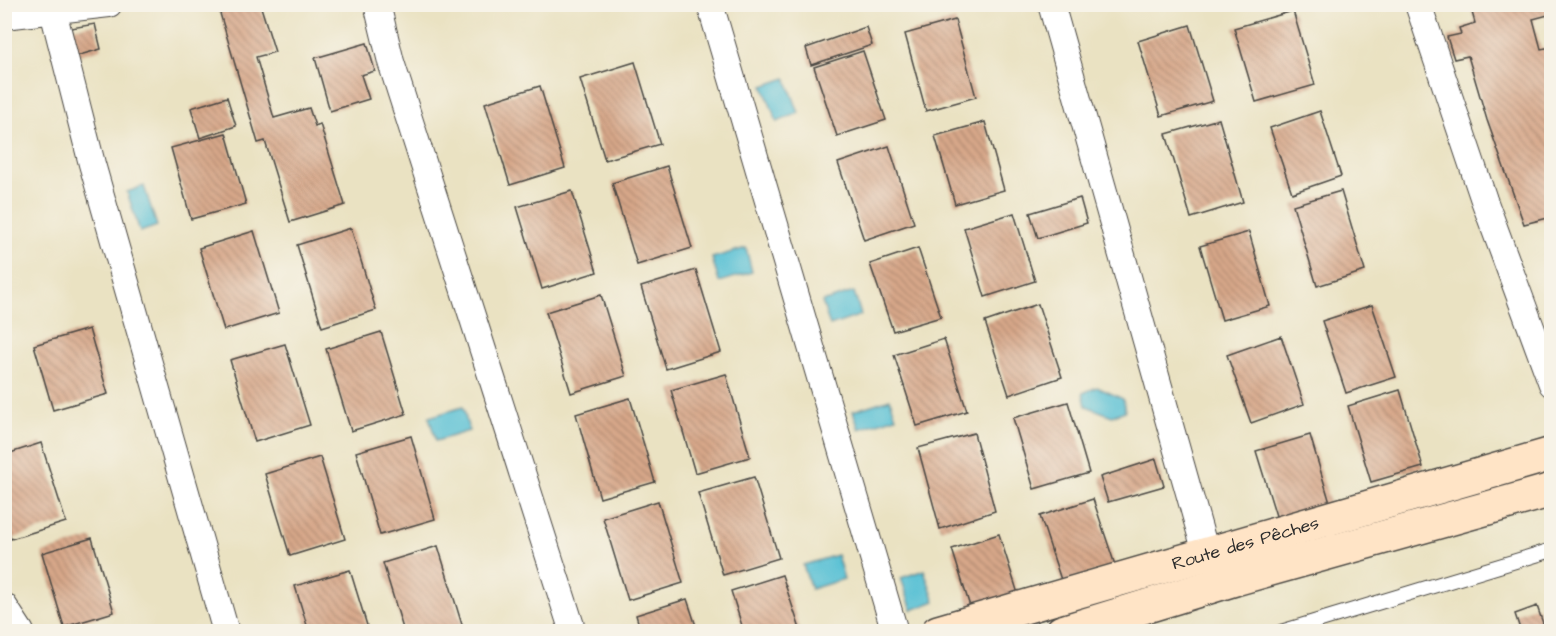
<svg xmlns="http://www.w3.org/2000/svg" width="1556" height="636" viewBox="0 0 1556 636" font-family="'Architects Daughter',sans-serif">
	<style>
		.water { fill: #57c0d4; stroke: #417680; stroke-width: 1.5 }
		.building { fill: url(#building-back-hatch) }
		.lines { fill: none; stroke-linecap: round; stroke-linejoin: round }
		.service-casing { stroke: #484642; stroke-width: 16 }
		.minor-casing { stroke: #484642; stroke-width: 28 }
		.secondary-casing { stroke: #484642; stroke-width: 36 }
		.service { stroke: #fff; stroke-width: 14 }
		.minor { stroke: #fff; stroke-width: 26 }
		.secondary { stroke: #ffe4c6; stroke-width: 33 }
		.labels { text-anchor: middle; stroke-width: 4.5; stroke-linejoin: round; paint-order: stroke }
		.street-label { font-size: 18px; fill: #2b2b2b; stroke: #f7f3e8 }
	</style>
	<defs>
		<pattern id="building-back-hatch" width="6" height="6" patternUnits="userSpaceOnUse" patternTransform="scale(1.5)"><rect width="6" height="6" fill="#d7a789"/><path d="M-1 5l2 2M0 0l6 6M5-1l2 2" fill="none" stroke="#af8870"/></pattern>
	</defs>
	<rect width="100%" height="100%" fill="#f7f3e8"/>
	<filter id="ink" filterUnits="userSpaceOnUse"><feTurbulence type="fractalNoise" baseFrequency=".0167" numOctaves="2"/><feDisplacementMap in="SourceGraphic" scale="12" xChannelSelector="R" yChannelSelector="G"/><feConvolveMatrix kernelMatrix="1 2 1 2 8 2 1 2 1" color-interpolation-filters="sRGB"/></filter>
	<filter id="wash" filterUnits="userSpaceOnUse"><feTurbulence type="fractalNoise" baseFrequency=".008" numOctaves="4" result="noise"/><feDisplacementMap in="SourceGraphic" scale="24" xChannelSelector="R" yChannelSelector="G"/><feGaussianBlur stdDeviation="1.35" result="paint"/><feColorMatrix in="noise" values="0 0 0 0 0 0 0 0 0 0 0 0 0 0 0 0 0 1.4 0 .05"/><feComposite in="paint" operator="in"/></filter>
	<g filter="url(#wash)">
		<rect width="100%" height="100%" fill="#eae2c2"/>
		<path class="water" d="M786 78 799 113 777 122 763 86Z
			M144 186 157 226 140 232 127 192Z
			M746 248 752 272 719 282 712 258Z
			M854 292 861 315 830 326 822 302Z
			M1097 387 1123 399 1125 411 1112 416 1086 406 1083 393Z
			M890 399 896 417 859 429 853 411Z
			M463 407 469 431 436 441 429 417Z
			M837 555 844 579 811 589 803 565Z
			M924 570 935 601 912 610 901 578Z"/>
		<g id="blocks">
			<path class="building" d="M249 4H260L275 52 256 57 274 118 309 108 315 126 320 124 345 205 290 222 265 141 258 143 219 10V9Z
				M1470 5H1552V14L1533 19 1541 49 1552 47V99L1548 100 1550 108 1552 107V217L1524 224 1487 120 1468 56 1454 59 1447 37 1461 34 1459 28 1475 23Z
				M1293 11 1315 85 1256 102 1234 28Z
				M955 20 976 97 926 111 905 34Z
				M95 24 101 49 76 56 71 28Z
				M1190 25 1213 101 1161 116 1138 41Z
				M866 27 872 45 811 65 806 48Z
				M367 43 375 71 361 75 369 99 330 111 315 58Z
				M863 51 886 120 837 136 814 67Z
				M635 62 660 144 605 160 580 79Z
				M540 86 565 168 510 185 485 103Z
				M227 97 236 126 200 138 191 108Z
				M1320 111 1341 176 1292 193 1270 128Z
				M1219 119 1243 202 1191 218 1166 134Z
				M985 122 1004 190 955 204 935 136Z
				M226 133 246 204 191 219 171 148Z
				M889 146 914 223 864 240 838 163Z
				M667 166 692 248 637 265 612 183Z
				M572 191 597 272 542 289 517 207Z
				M1341 191 1365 271 1317 286 1293 205Z
				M1080 198 1087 223 1038 238 1030 213Z
				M1014 213 1035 281 985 297 964 228Z
				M351 228 376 310 322 327 297 245Z
				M254 231 279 313 224 330 199 248Z
				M1249 232 1270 306 1222 320 1200 246Z
				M918 248 941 317 893 331 870 264Z
				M696 270 721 352 666 369 641 287Z
				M601 295 626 376 571 393 546 312Z
				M1038 304 1062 377 1009 395 985 322Z
				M1372 305 1396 377 1346 393 1322 321Z
				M89 329 108 394 53 410 34 345Z
				M381 332 406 414 351 431 326 349Z
				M1281 336 1304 404 1251 423 1227 355Z
				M944 339 967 411 917 426 894 355Z
				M285 344 310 425 255 442 230 360Z
				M726 374 750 457 695 473 671 390Z
				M1400 390 1423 467 1371 482 1348 406Z
				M630 398 655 482 600 498 576 414Z
				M1068 402 1089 473 1034 489 1013 418Z
				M974 433 995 511 940 529 918 448Z
				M1310 435 1330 503 1277 519 1256 451Z
				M411 436 435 519 380 535 356 452Z
				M41 443 66 522 11 539 4 518V455Z
				M320 457 345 539 290 556 265 474Z
				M1156 459 1164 486 1108 502 1100 477Z
				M754 477 779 558 723 575 698 493Z
				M1093 499 1115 565 1062 583 1040 516Z
				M658 501 683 583 628 600 603 518Z
				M999 534 1020 600 972 613 952 549Z
				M92 538 114 612 64 627 42 553Z
				M438 546 463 628 452 632H404L383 563Z
				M350 570 369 632H309L295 586Z
				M782 575 801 632H744L731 591Z
				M687 599 698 632H641L636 615Z
				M1537 606 1545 629 1537 632H1521L1515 614Z"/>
		</g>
	</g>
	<g filter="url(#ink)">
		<use href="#blocks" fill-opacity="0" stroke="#484642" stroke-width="1.5"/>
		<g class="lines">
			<defs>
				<path id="service" d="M1281 632 1552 550"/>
				<path id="minor" d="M377 4 391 62 573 632
					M710 4 895 632
					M1051 4 1206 553
					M1418 4 1484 200 1552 384
					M53 11 92 164 226 632
					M4 16 109 4
					M4 606 21 632"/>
				<g id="secondary">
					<path id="s1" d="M938 632 1552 454"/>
					<path d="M1062 632 1235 579 1552 490"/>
				</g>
			</defs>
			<use href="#service" class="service-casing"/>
			<use href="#minor" class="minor-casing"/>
			<use href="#secondary" class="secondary-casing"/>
			<use href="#service" class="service"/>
			<use href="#minor" class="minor"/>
			<use href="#secondary" class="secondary"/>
		</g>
	</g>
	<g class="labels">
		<g class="street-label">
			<text dy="6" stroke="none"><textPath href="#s1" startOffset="320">Route des Pêches</textPath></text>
		</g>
	</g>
	<rect width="1556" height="636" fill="none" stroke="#f7f3e8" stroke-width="24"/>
</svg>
